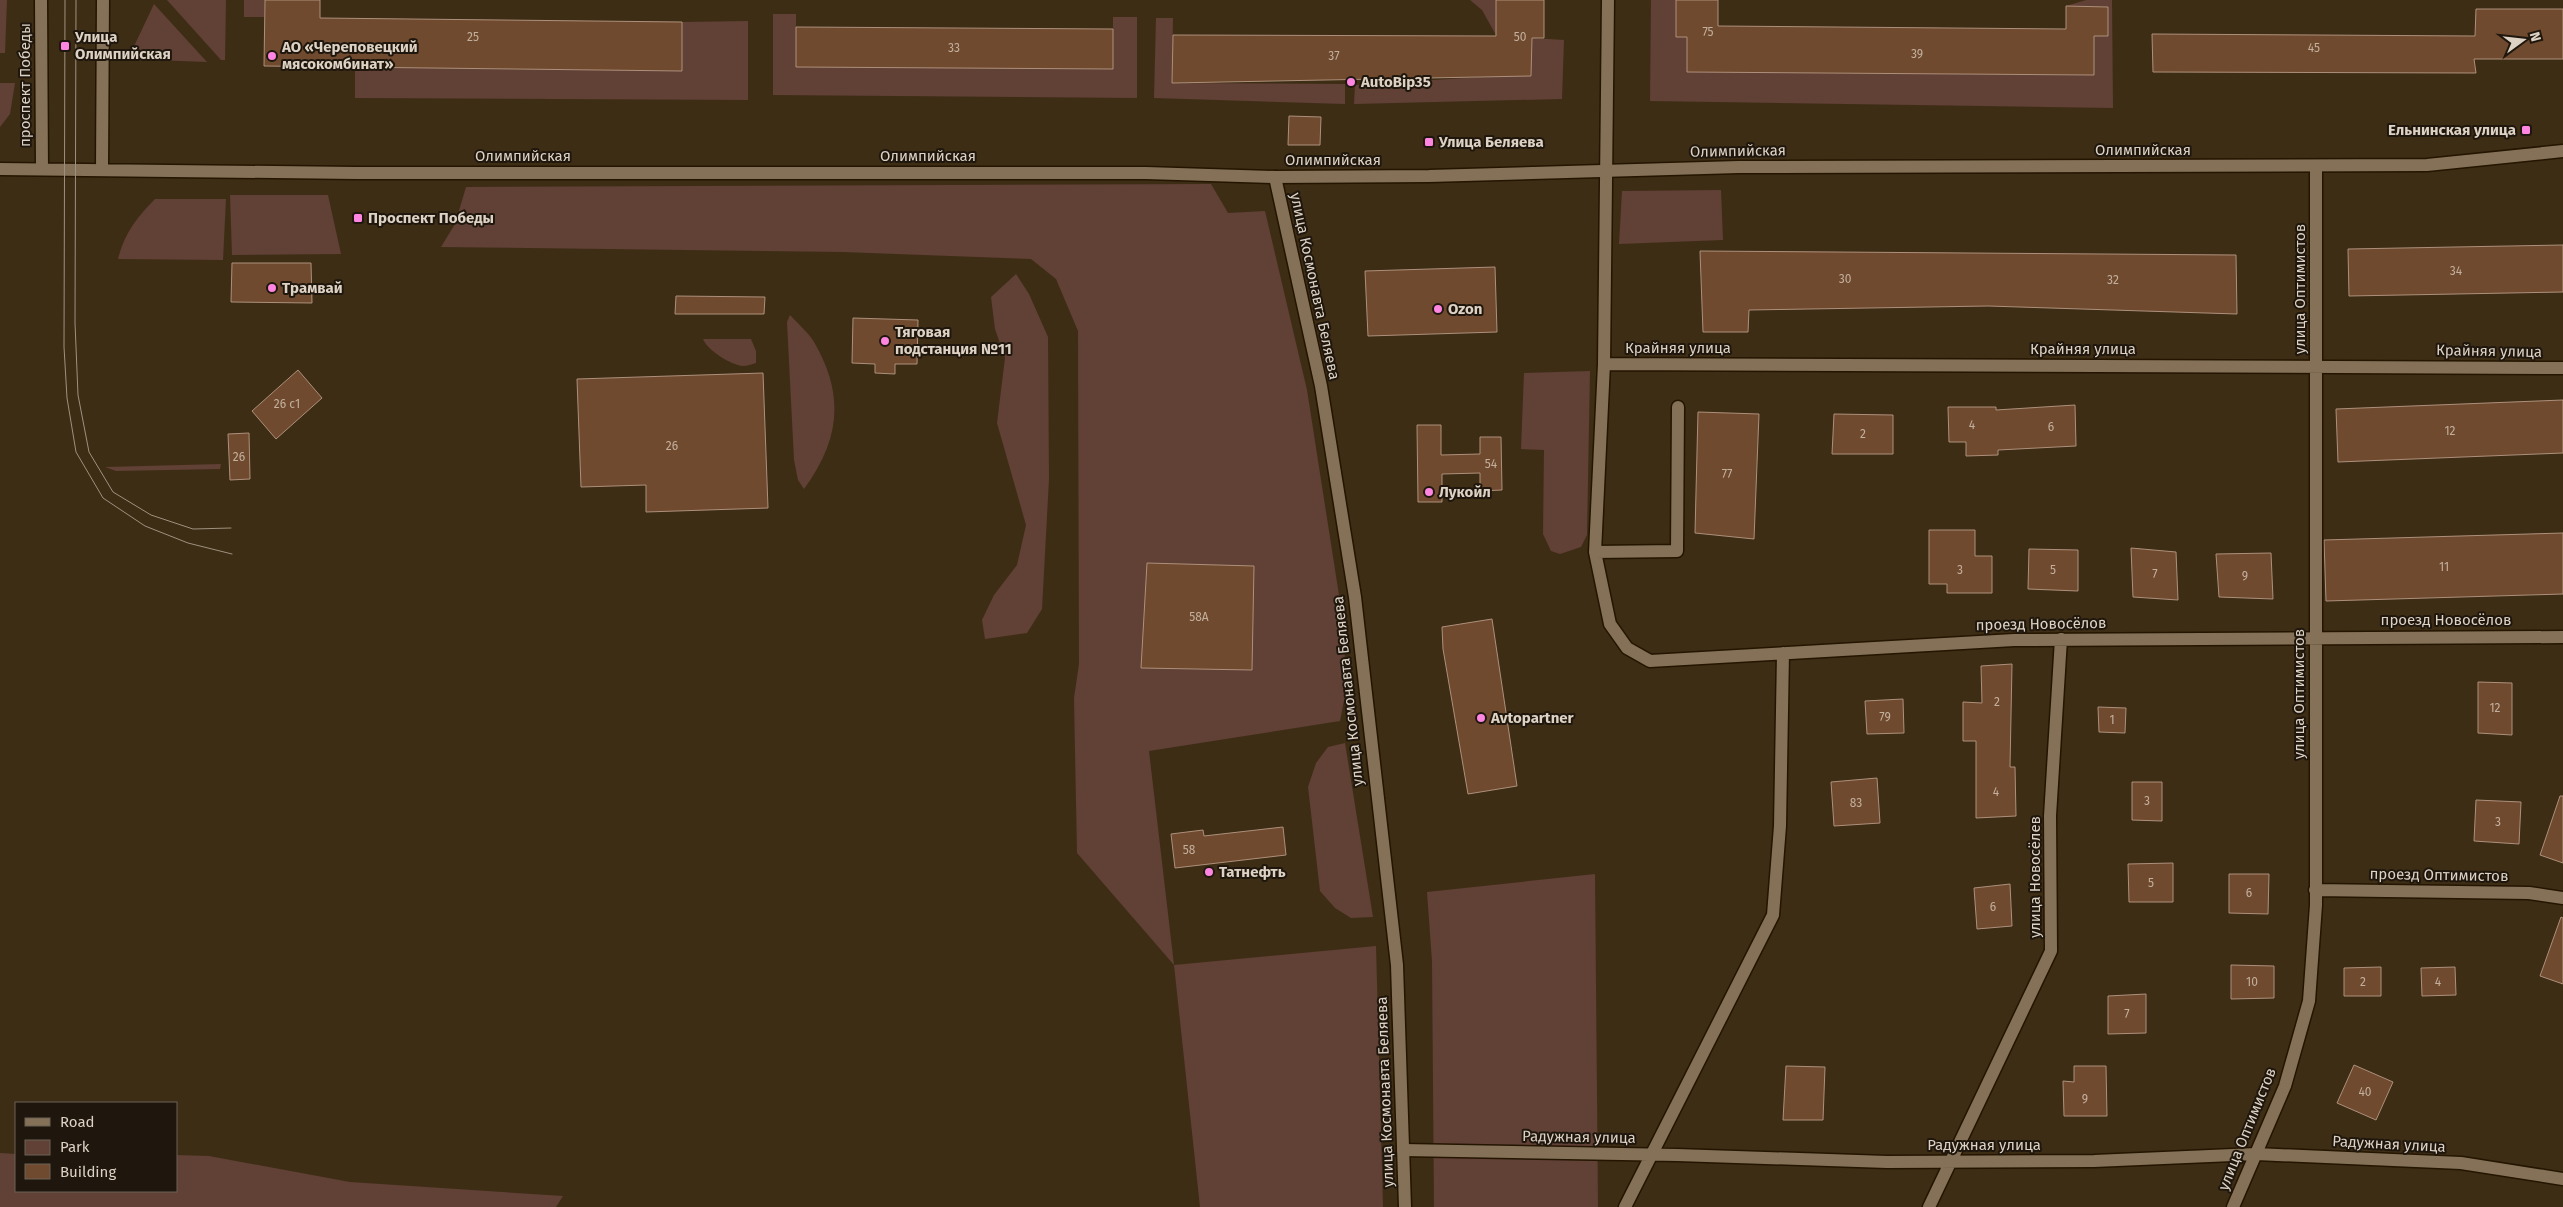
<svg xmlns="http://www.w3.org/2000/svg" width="2563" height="1207" viewBox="0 0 2563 1207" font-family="'Fira Sans',sans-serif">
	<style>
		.green { fill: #614036 }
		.building { fill: #704a2e; stroke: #ad907c }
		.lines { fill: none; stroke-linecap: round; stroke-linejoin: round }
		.minor-casing { stroke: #241500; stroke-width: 15 }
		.tertiary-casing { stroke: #241500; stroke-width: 15 }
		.secondary-casing { stroke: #241500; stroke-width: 15 }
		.minor { stroke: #847157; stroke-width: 12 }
		.tertiary { stroke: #847157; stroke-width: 12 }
		.secondary { stroke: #847157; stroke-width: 12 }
		.tram { stroke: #9e917f; stroke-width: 1 }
		.poi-dot { fill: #fe85e0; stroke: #1f170d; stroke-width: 2 }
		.labels { text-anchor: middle; stroke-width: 4; stroke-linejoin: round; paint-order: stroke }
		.number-label { font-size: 12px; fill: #c2b09e }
		.poi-label { font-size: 15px; font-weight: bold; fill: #ddd2c4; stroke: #1f170d; text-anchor: start }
		.street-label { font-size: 15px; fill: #ddd2c4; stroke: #1f170d }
	</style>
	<rect width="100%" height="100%" fill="#3e2d15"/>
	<path class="green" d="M0 0H7L5 53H0Z
		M167 0H226L225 60H221Z
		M244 0H265L264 17H244Z
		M1470 0H1496V35L1482 10Z
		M1651 0H1676V37H1687V72L2094 75V36H2108V7L2066 6 2086 0H2112L2113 108 1650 101Z
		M154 4 207 62 128 59Z
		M773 14H796V67L1113 68V17H1137V98L773 95Z
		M1156 18H1173L1172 83 1345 84V104L1154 98Z
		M748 21V100L355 98V67L681 71 682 22Z
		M1532 38 1564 40 1562 99 1354 104 1355 85 1496 76H1531Z
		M0 83H15L10 114 0 127Z
		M1211 184 1228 213 1265 211 1307 390 1341 608 1347 684 1340 721 1149 751 1174 965 1376 946 1383 1207H1200L1174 965 1077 853 1074 698 1079 664 1078 331 1056 279 1031 259 843 252 441 247 455 224 466 187Z
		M1721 190 1723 240 1619 244 1622 191Z
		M230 195H328L341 254 232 255Z
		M155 199H226L223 260 118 259C124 234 137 217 155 199Z
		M1016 274 1029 294 1048 337 1049 479 1042 609 1027 633 985 639 982 620 994 595 1017 565 1026 525 997 423 1005 358 995 329 991 297Z
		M790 315C798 324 808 332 814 342 845 395 840 440 804 489L798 480 794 460 787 322Z
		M703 339H751L756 351V363C752 364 747 366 743 366 731 365 707 350 703 339Z
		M1590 371 1587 535 1581 547 1560 554 1551 551 1543 534 1544 450 1521 449 1524 373Z
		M221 464 220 469 116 471 105 467Z
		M1345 743 1373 917 1351 918 1335 908 1320 891 1308 787 1316 763 1328 747Z
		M1595 874 1598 1207H1434L1432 961 1427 892Z
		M0 1153 16 1154V1191H176V1155L209 1156 350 1182 563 1196 556 1207H0Z"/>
	<path class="building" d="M265 0H320V18L682 22V71L264 66Z
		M1496 0H1544V38H1532L1531 76 1172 83 1173 35 1496 36Z
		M1676 0H1718V26L2066 29V6L2108 7V36H2094V75L1687 72V37H1676Z
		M2476 9H2563V59H2474L2476 73 2153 72 2152 34 2475 36Z
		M796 27 1113 29V69L796 67Z
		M1289 116 1321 117 1320 145H1288Z
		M2563 245V292L2349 296 2348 249Z
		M1700 251 2236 255 2237 314 1988 306 1749 310 1748 332H1703Z
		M232 263H311L312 303 231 302Z
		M1495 267 1497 332 1368 336 1365 271Z
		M676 296 765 297 764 314H675Z
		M853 318 918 320 917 364H895V374L875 373V364L852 363Z
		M298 370 322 398 276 439 252 411Z
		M763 373 768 508 646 512V485L581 487 577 379Z
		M2563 400V453L2338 462 2336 409Z
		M2075 405 2076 446 1998 450V455L1966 456V442H1949L1948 407H1996V410Z
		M1698 412 1759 414 1754 539 1695 533Z
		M1834 414 1893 415V454H1832Z
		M1417 425H1441V455L1480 454V437H1501L1502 490 1480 491V473L1442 474V502H1418Z
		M249 433 250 479 230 480 228 434Z
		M1929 530H1975V556H1992V593H1947V584H1929Z
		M2563 533V594L2326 601 2324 540Z
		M2131 548 2176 552 2178 600 2133 597Z
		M2029 549 2078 550V591L2028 589Z
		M2271 553 2273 599 2219 597 2216 554Z
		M1147 563 1254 566 1252 670 1141 668Z
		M1492 619 1517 786 1468 794 1443 649 1442 627Z
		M2012 664 2010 767H2015L2016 816 1976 818V741H1963V702L1982 703 1981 666Z
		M2478 682 2512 683V735L2478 733Z
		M1903 699 1904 733 1867 734 1865 701Z
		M2098 707 2126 708 2125 733 2099 732Z
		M1877 778 1880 823 1834 826 1831 782Z
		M2132 782H2162V821L2132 820Z
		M2560 796H2563V863L2540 855Z
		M2476 800 2521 802 2519 844 2474 841Z
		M1283 827 1286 855 1175 868 1171 834 1203 830 1204 836Z
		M2173 863V902H2129L2128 864Z
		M2229 874H2269L2268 914 2229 913Z
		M2010 884 2012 926 1977 929 1974 888Z
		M2561 917 2563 918V984L2540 976Z
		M2231 965 2274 966V998L2231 999Z
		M2381 967V996H2344V968Z
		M2455 967 2456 995 2422 996 2421 968Z
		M2146 994V1033L2108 1034V996Z
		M2354 1065 2393 1082 2376 1120 2337 1103Z
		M1786 1066 1825 1067 1823 1120H1783Z
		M2074 1066H2106L2107 1116H2064L2063 1081 2074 1082Z"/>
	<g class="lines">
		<defs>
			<path id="minor" d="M1608 0 1604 364 1595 552 1610 624 1627 648 1650 661 2014 640 2563 637
				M1604 364 2563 368
				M1595 552 1677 551 1678 407
				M2315 890 2529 893 2563 898
				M1403 1150 1677 1155 1887 1162 2094 1161 2256 1154 2461 1163 2563 1179
				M1625 1207 1773 915 1780 826 1783 653
				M1929 1207 2051 951 2050 816 2061 639
				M2233 1207 2285 1086 2309 1001 2316 905V166"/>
			<path id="tertiary" d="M1275 177 1321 386 1355 597 1397 965 1405 1207"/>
			<path id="secondary" d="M41 0 42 169
				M0 169 356 173H1146L1275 177 1429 176 1739 167 2427 165 2563 151
				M102 169 103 0"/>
		</defs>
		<use href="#minor" class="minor-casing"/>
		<use href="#tertiary" class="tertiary-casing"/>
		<use href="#secondary" class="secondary-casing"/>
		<use href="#minor" class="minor"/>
		<use href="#tertiary" class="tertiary"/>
		<use href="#secondary" class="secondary"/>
		<path class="tram" d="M65 0 64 347 67 398 76 452 103 498 145 526 188 543 232 554
			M76 0 75 323 78 395 89 452 113 492 151 515 193 529 231 528"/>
	</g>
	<g class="poi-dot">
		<rect x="60" y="41" width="10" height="10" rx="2.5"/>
		<circle cx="272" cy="56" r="5"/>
		<circle cx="1351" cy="82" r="5"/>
		<rect x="2521" y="125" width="10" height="10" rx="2.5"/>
		<rect x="1424" y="137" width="10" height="10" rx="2.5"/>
		<rect x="353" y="213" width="10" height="10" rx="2.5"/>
		<circle cx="272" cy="288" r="5"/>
		<circle cx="1438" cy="309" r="5"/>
		<circle cx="885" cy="341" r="5"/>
		<circle cx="1429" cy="492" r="5"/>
		<circle cx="1481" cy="718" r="5"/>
		<circle cx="1209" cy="872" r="5"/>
	</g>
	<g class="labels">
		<g class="number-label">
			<text x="1708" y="36">75</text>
			<text x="473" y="41">25</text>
			<text x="1520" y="41">50</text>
			<text x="954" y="52">33</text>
			<text x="2314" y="52">45</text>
			<text x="1917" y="58">39</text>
			<text x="1334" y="60">37</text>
			<text x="2456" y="275">34</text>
			<text x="1845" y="283">30</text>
			<text x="2113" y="284">32</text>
			<text x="287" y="408">26 с1</text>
			<text x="1972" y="429">4</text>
			<text x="2051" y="431">6</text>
			<text x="2450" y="435">12</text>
			<text x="1863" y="438">2</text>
			<text x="672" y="450">26</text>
			<text x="239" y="461">26</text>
			<text x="1491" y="468">54</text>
			<text x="1727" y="478">77</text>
			<text x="2444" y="571">11</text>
			<text x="1960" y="574">3</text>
			<text x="2053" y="574">5</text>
			<text x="2155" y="578">7</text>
			<text x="2245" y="580">9</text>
			<text x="1199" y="621">58А</text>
			<text x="1997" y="706">2</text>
			<text x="2495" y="712">12</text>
			<text x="1885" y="721">79</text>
			<text x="2112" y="724">1</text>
			<text x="1996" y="796">4</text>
			<text x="2147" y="805">3</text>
			<text x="1856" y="807">83</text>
			<text x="2498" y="826">3</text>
			<text x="1189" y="854">58</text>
			<text x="2151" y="887">5</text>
			<text x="2249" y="897">6</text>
			<text x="1993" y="911">6</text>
			<text x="2252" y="986">10</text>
			<text x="2363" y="986">2</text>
			<text x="2438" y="986">4</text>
			<text x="2127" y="1018">7</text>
			<text x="2365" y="1096">40</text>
			<text x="2085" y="1103">9</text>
		</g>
		<g class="poi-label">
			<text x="75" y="42">Улица<tspan x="75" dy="17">Олимпийская</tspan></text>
			<text x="282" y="52">АО «Череповецкий<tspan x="282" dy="17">мясокомбинат»</tspan></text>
			<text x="1361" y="87">AutoBip35</text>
			<text x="2516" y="135" text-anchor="end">Ельнинская улица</text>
			<text x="1439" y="147">Улица Беляева</text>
			<text x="368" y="223">Проспект Победы</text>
			<text x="282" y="293">Трамвай</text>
			<text x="1448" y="314">Ozon</text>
			<text x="895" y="337">Тяговая<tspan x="895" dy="17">подстанция №11</tspan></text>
			<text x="1439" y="497">Лукойл</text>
			<text x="1491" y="723">Avtopartner</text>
			<text x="1219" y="877">Татнефть</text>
		</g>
		<g class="street-label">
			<text transform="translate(25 85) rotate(-90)" y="5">проспект Победы</text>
			<text x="2143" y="155">Олимпийская</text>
			<text transform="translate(1738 151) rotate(-1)" y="5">Олимпийская</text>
			<text x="523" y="161">Олимпийская</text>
			<text x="928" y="161">Олимпийская</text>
			<text x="1333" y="165">Олимпийская</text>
			<text transform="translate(1315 286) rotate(78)" y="5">улица Космонавта Беляева</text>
			<text transform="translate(2300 289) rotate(-90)" y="5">улица Оптимистов</text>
			<text x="1678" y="353">Крайняя улица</text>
			<text x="2083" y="354">Крайняя улица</text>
			<text transform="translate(2489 351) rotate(1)" y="5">Крайняя улица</text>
			<text x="2446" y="625">проезд Новосёлов</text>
			<text transform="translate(2041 624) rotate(-1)" y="5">проезд Новосёлов</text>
			<text transform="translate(1348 691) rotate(-96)" y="5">улица Космонавта Беляева</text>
			<text transform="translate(2299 694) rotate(-90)" y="5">улица Оптимистов</text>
			<text transform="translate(2439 875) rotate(1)" y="5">проезд Оптимистов</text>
			<text transform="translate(2035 877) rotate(-90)" y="5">улица Новосёлев</text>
			<text transform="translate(1385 1092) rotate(-92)" y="5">улица Космонавта Беляева</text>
			<text transform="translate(2247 1129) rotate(-68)" y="5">улица Оптимистов</text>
			<text transform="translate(1579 1137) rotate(1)" y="5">Радужная улица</text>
			<text transform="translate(2389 1144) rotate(3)" y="5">Радужная улица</text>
			<text x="1984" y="1150">Радужная улица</text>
		</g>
	</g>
	<rect x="15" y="1102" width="162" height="90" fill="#1f170d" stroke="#6b6256"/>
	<rect x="25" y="1118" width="25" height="8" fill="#847157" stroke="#6b6256"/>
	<text x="60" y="1127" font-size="15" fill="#ddd2c4">Road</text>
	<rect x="25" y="1140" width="25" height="15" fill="#614036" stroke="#6b6256"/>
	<text x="60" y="1152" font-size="15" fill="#ddd2c4">Park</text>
	<rect x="25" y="1164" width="25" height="15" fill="#704a2e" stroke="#6b6256"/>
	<text x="60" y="1177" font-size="15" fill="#ddd2c4">Building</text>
	<g transform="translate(2523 40) rotate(75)" stroke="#1f170d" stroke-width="4" paint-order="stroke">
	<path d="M0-4L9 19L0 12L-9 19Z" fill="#ddd2c4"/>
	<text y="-8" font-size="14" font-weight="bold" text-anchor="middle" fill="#ddd2c4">N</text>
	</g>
</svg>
